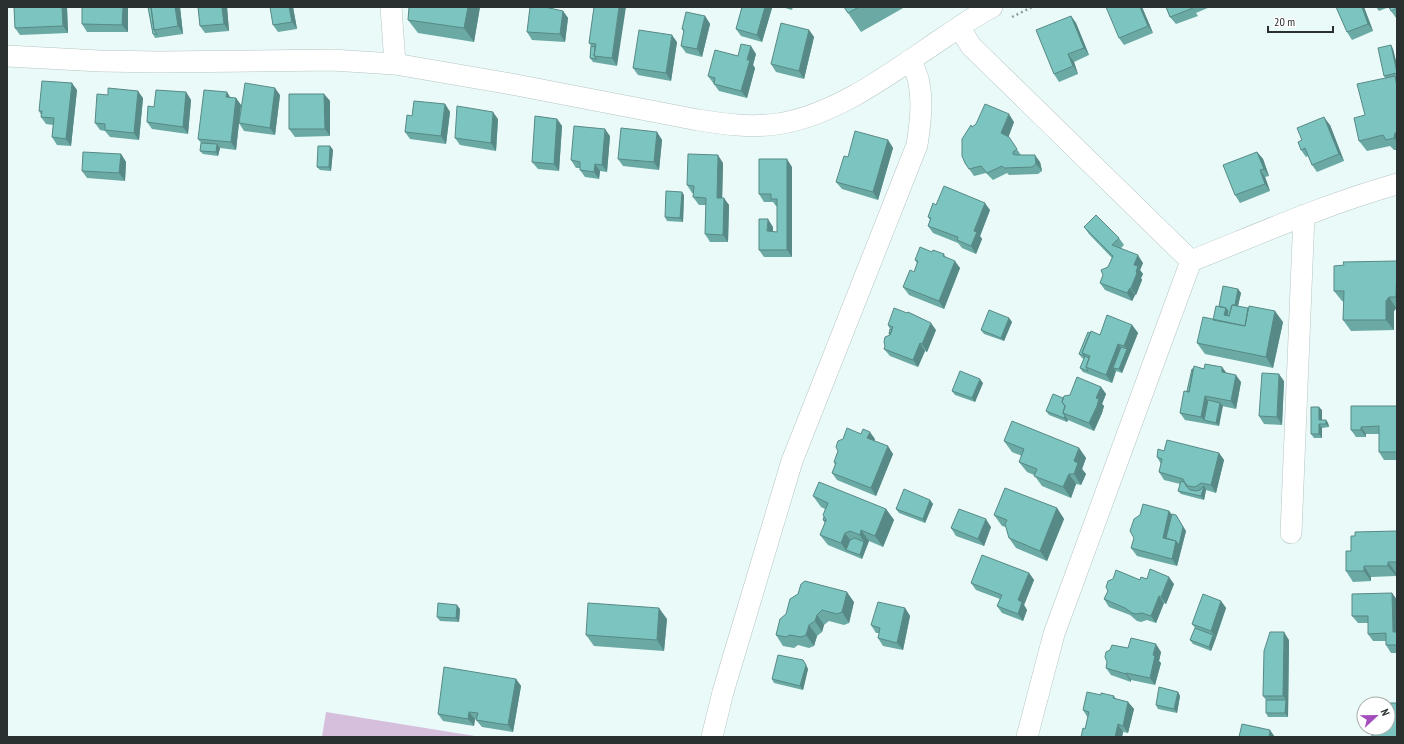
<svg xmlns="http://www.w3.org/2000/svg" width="1404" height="744" viewBox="0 0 1404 744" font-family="'PT Sans Narrow',sans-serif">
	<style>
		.green { fill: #d6bedd }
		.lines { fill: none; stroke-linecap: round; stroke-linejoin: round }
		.minor-casing { stroke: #b5c5c3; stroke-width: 22 }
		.path { stroke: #94a09f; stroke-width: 2.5; stroke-dasharray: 2 3; stroke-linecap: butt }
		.minor { stroke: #fff; stroke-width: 21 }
		.wall { fill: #6ba9a4 }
		.shaded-wall { fill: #578986 }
		.building { fill: #7cc4bf; stroke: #578986 }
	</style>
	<rect width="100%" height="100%" fill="#e9faf8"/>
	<path class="green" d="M326 712 481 737H322Z"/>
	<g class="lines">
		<defs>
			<path id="minor" d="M391 7 395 64
				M959 27 971 46 1191 261C1259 234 1326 204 1397 184
				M7 56 100 61 159 62 332 60 395 64 511 84 698 120C724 124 751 128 777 124 838 115 895 70 946 36 961 26 976 15 992 7
				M1291 533 1304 215
				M712 737 723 692 792 461 917 145C920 125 923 103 919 83 918 75 913 67 910 60
				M1027 737 1054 634 1191 261"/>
		</defs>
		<use href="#minor" class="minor-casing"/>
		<path class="path" d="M1012 17 1032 7"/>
		<use href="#minor" class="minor"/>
	</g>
	<path class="wall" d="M14 7H67L68 33 20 35 15 28Z
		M128 7V32H87L82 24Z
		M148 7H180L183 34 155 38 153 34Z
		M198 7H227L229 31 205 33 200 26Z
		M293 7 297 29 278 32 273 25Z
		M480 7 474 42 418 33 408 20Z
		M594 7 617 66 593 62 590 58 591 46 589 43Z
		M742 7H772V8L762 42 741 36 736 29Z
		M782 7H793L792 10Z
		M844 7H905L861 32 848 13Z
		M1142 7 1153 33 1124 45 1119 38Z
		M1166 7H1210L1196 13 1198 16 1176 24 1170 17Z
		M1336 7H1364L1373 31 1352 40 1347 32Z
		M1376 7H1389L1379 11Z
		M1397 7V18H1396L1391 11Z
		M563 11 568 18 565 42 532 40 527 32Z
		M705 16 710 24 702 57 686 53 681 46 684 32 682 29Z
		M1071 16 1076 23 1089 55 1074 62 1078 74 1059 82 1054 74Z
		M809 30 814 37 804 79 776 72 771 64Z
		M677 42 671 81 638 75 633 68Z
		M1391 45 1393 49 1397 65V78H1396L1397 79V150H1394L1390 146 1367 151 1359 141 1365 115 1385 78 1384 76Z
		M756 54 753 65 755 68 747 98 719 91 708 76 738 56Z
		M77 90 71 146 57 145 52 137 53 125 46 124 41 117V115L39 111Z
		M186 92 191 100 188 134 152 129 147 122 154 107Z
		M324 94 330 101V136L295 137 289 129Z
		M280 95 275 135 244 131 239 123Z
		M143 98 139 140 110 137 105 131 100 130 95 123Z
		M230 98H236L241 105 236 150 220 148 218 156 203 154 200 151 201 143 198 139Z
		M445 104 450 112 446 144 410 139 405 132 412 116Z
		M498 119 496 151 460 145 455 138Z
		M557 119 562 126 559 171 538 169 532 162Z
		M1014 122 1008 137 1021 155 1040 162 1042 171 1038 174 1009 175 1007 173 993 180 986 173 974 176 965 163 972 127Z
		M1330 125 1344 161 1317 172 1312 165 1308 156 1306 157 1301 150 1302 140Z
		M657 132 662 140 659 170 623 166 618 159Z
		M610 136 607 172 600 171 599 179 585 177 580 170V168H576L571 160Z
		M888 140 893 148 878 200 842 189 836 182 848 157Z
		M330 146 333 150 331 171 320 170 317 167Z
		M1257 152 1263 159 1269 176 1265 177 1270 191 1240 203 1235 195Z
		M121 154 126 162 125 181 87 178 82 171Z
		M723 163 722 198 729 205 728 242H710L705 234 706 205H699L693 197V193H692L687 185Z
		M792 167V257H764L759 250 773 227V232H777V206H776L773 202H764L759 194Z
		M684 195 683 222 667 221 665 217Z
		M936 205 990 210 980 236 982 239 976 254 962 248 958 243 933 233 928 226 930 220 928 217Z
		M1084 227 1119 238 1124 245 1121 248 1143 263 1140 270 1143 274 1141 278 1142 280 1136 295H1135L1132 301 1105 290 1100 283 1103 275 1108 267 1112 258 1089 234Z
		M932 252 944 254 946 258 960 268 944 309 909 295 903 287 914 272 917 263 915 260Z
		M1397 261V308L1394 311V330L1351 331 1343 320 1344 302 1342 301 1334 291Z
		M1238 289 1241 293 1238 306 1283 322 1273 368 1205 354 1197 343 1213 320 1219 306Z
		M1009 318 1012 322 1004 341 984 334 981 330Z
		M888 325 936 330 927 352 925 351 918 367 890 356 884 349 890 335 889 334 890 329Z
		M1132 325 1138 333 1122 373 1116 371 1112 383 1083 372 1080 368 1084 359 1082 358 1079 354 1090 333 1100 335Z
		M1222 367 1226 373 1241 382 1236 409 1222 406 1219 426 1185 420 1180 413 1187 391 1193 369Z
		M1284 381 1282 425 1264 424 1259 416Z
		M983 383 975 402 955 395 952 391Z
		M1101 387 1106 394 1102 404 1104 406 1102 413 1094 431 1068 420 1067 422 1049 415 1046 411 1063 398 1070 395Z
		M1397 406V460H1384L1379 452V434H1366V437H1356L1351 430Z
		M1322 410V420H1326L1328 423 1329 427 1322 428V438H1314L1311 434Z
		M875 439 874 441 893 454 876 496 837 480 832 473 835 465 834 462 838 451Z
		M1004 441 1079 448 1086 458 1082 469 1086 474 1081 485 1076 484 1071 498 1042 486 1034 475 1027 472 1019 462 1022 456 1012 452Z
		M1164 451 1219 453 1224 460 1216 493 1206 490 1204 500 1181 494 1178 491 1180 484 1164 480 1159 472 1161 464 1157 457Z
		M813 496 886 509 894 520 883 547 869 541 862 559 828 545 820 535 825 523 823 520 824 517 825 509 821 507Z
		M930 500 933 504 925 523 899 513 896 509Z
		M1057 508 1064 519 1047 561 1016 548 1009 538 1006 527 1002 526 994 515Z
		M1169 511 1186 531 1177 566 1137 556 1131 548 1134 538Z
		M991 527 984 546 956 536 951 528Z
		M1397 531V573H1396V576L1371 577V581L1353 582 1346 571 1351 551Z
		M1029 573 1034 580 1024 605 1027 610 1023 621 1002 613 997 606 1000 599 976 590 971 583Z
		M1147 579 1174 584 1166 604 1164 603 1156 623 1147 620 1141 622 1137 621 1130 615 1109 607 1104 599 1108 591 1140 580Z
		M1392 593 1397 600V653H1391L1386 645V641H1373L1368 634V623H1358L1352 616Z
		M1221 601 1226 608 1211 651 1193 644 1190 640 1195 628 1192 624Z
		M854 602 849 623 844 625 829 621 824 625 822 632 817 636 814 646 809 648 798 645 794 648 783 646 776 635 780 619Z
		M905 608 910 616 903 650 883 646 878 638 879 633H876L871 625Z
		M460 609 459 622 440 621 437 617Z
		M667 619 664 651 594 646 586 635Z
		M1289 640 1288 717H1268L1266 713V700L1263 696Z
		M1128 648 1161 652 1159 661 1161 663 1155 685 1131 680V682L1111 675 1106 668Z
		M803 660 808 669 803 690 774 683 772 679Z
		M516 679 521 686 513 732 482 727 476 720 477 719H475L474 726 443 721 438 714Z
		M1178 692 1180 696 1177 713 1158 709 1156 705Z
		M1101 695 1114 696 1116 699 1128 702 1134 709 1128 733 1123 732 1122 737H1081L1085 729 1088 718 1083 710Z"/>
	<path class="shaded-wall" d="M62 7H67L68 33 63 26Z
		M123 7H128V32L122 25Z
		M175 7H180L183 34 178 26Z
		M222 7H227L229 31 224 24Z
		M289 7H293L297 29 292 22Z
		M468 7H480L474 42 464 28Z
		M619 7H626L617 66 612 58Z
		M765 7H772V8L762 42 757 35Z
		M1140 7H1142L1153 33 1148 26Z
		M1362 7H1364L1373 31 1368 24Z
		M563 11 568 18 565 42 560 34Z
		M705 16 710 24 702 57 697 49Z
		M1071 16 1076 23 1089 55 1084 48Z
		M809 30 814 37 804 79 799 71Z
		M672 35 677 42 671 81 666 73Z
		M1391 45 1393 49 1397 65V73Z
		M751 46 756 54 753 65 755 68 747 98 741 91 747 60Z
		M1068 54 1074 62 1078 74 1073 66Z
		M1395 76 1397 79V87Z
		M72 83 77 90 71 146 66 139Z
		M275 88 280 95 275 135 270 128Z
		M138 91 143 98 139 140 134 133Z
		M186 92 191 100 188 134 183 127Z
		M227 92 232 100 226 97Z
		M324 94 330 101V136L325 129Z
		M236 98 241 105 236 150 231 142Z
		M445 104 450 112 446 144 441 136Z
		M493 112 498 119 496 151 491 143Z
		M1009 114 1014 122 1007 141 1001 133Z
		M1324 117 1330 125 1344 161 1339 154Z
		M557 119 562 126 559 171 554 164Z
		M605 129 610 136 607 172 602 165Z
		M657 132 662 140 659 170 654 162Z
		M1395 133 1397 136V142L1394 138Z
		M888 140 893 148 878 200 873 192Z
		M217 144 220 148 218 156 216 152Z
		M330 146 333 150 331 171 329 167Z
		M1257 152 1263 159 1269 176 1264 169Z
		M121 154 126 162 125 181 119 173Z
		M718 155 723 163 722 205 717 198Z
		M1035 155 1040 162 1042 171 1036 164Z
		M787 159 792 167V257L787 250Z
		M595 164 600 171 599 179 594 172Z
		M1260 170 1265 177 1270 191 1265 184Z
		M682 192 684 195 683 222 680 218Z
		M724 198 729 205 728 242 723 235Z
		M985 203 990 210 980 236 982 239 976 254 971 246 974 231Z
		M768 219 773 227V239L767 231Z
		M1138 255 1143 263 1140 270 1143 274 1141 278 1142 280 1136 295 1131 288 1136 272 1134 265Z
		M955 261 960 268 944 309 939 301Z
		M1396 283 1397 284V299L1396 297Z
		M1130 288 1135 295 1132 301 1127 293Z
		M1238 289 1241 293 1234 323 1232 319Z
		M1389 297 1396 308 1394 311V330L1386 320V301Z
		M1226 308 1231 315 1230 319 1224 315Z
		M1275 311 1283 322 1273 368 1266 357Z
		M1009 318 1012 322 1004 341 1001 338Z
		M931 323 936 330 927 352 922 344Z
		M1132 325 1138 333 1122 373 1119 369 1127 349 1124 346Z
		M920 343 925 351 918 367 913 360Z
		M1118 344 1124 351 1113 368 1116 371 1112 383 1106 375Z
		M1222 367 1228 375 1222 372Z
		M1279 374 1284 381 1282 425 1277 417Z
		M1236 375 1241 382 1236 409 1231 401Z
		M980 379 983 383 975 402 972 398Z
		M1101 387 1106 394 1102 404 1104 406 1102 413 1094 431 1089 423 1096 398Z
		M1205 396 1210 404 1204 420 1201 417Z
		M1220 403 1223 406 1219 426 1216 423Z
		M1319 407 1322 410V423L1319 420Z
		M1065 416 1068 420 1067 422 1064 418Z
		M1326 420 1328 423 1329 427 1326 424Z
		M1319 424 1322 428V438L1319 434Z
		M1361 427 1366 434V437L1361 430Z
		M870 432 875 439 872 446 867 438Z
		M888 446 893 454 876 496 871 488Z
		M1079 448 1086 458 1082 469 1086 474 1081 485 1074 474V461Z
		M1219 453 1224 460 1216 493 1211 485Z
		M1069 474 1076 484 1071 498 1063 487Z
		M1204 486 1206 490 1204 500 1201 496Z
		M930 500 933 504 925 523 923 519Z
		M1057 508 1064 519 1047 561 1040 551Z
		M886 509 894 520 883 547 875 536Z
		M1169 511 1174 518 1168 542 1163 538Z
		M1176 515 1186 531 1177 566 1172 559Z
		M986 519 991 527 984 546 978 539Z
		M861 530 869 541 862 559 860 555 864 542 860 535Z
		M845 533 853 544 846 550 841 543Z
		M1388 562 1396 573V576L1388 566Z
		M1364 566 1371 577V581L1364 571Z
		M1029 573 1034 580 1024 605 1027 610 1023 621 1018 614V600Z
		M1169 577 1174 584 1166 604 1161 597Z
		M847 592 854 602 849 623 842 612Z
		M1392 593 1397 600V638L1393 632Z
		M1159 596 1164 603 1156 623 1151 616Z
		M1221 601 1226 608 1216 638 1211 631Z
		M457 605 460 609 459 622 456 618Z
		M659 608 667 619 664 651 657 640Z
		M905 608 910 616 903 650 897 643Z
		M817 615 824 625 822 632 815 621Z
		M809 625 817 636 814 646 806 635Z
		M1284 632 1289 640 1288 717 1285 713 1286 700 1283 696Z
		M1213 635 1216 638 1211 651 1209 647Z
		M1156 644 1161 652 1159 661 1161 663 1155 685 1150 678 1153 655Z
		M806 665 808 669 803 690 800 686Z
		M1126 673 1131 680V682L1126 674Z
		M516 679 521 686 513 732 508 725Z
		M1178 692 1180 696 1177 713 1174 709Z
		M1128 702 1134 709 1128 733 1123 726Z
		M469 712 475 719 474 726 468 719Z
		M1118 724 1123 732 1122 737H1115Z
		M1270 730 1275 737H1269Z"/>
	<path class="building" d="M14 7H62L63 26 15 28Z
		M82 7H123L122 25 82 24Z
		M148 7H151L154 30 157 34H153Z
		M151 7H175L178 26 154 30Z
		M198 7H222L224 24 200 26Z
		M270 7H289L292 22 273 25Z
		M409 7H468L464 28 408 20Z
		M530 7H545L563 11 560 34 527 32Z
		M594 7H619L612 58 594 56 596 44 589 43Z
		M742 7H765L757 35 736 29Z
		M844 7H859L848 13Z
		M1106 7H1140L1148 26 1119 38Z
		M1166 7H1192L1193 8 1170 17Z
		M1336 7H1362L1368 24 1347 32Z
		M1389 7H1397V8L1391 11Z
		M686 12 705 16 697 49 681 46 684 30 682 29Z
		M1071 16 1084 48 1068 54 1073 66 1054 74 1036 30Z
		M781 23 809 30 799 71 771 64Z
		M639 30 672 35 666 73 633 68Z
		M741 44 751 46 747 60H750L741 91 714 84 715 78 708 76 715 50 738 56Z
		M1391 45 1397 73 1384 76 1378 48Z
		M591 46 595 47 594 56 597 59 590 58Z
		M1395 76 1397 87V132L1395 133 1394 138 1386 140 1383 135 1359 141 1354 118 1365 115 1357 84Z
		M42 81 72 83 66 139 52 137 54 118 41 117 42 111H39Z
		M245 83 275 88 270 128 239 123Z
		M108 88 138 91 134 133 105 130V124L95 123 97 94 108 95Z
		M156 90 186 92 183 127 147 122 148 106 154 107Z
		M204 90 227 92 226 97 236 98 231 142 198 139Z
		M289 94H324L325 129H289Z
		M414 101 445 104 441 136 405 132 407 115 412 116Z
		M985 104 1009 114 1001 133 1009 137 1017 149 1013 152V154L1016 155H1035L1036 164 1032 167 1004 168 1002 166 987 173 981 166 969 169 965 163 962 156V139L971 125 972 127 976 124Z
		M457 106 493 112 491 143 455 138Z
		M535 116 557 119 554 164 532 162Z
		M1324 117 1339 154 1312 165 1305 148 1301 150 1298 142 1302 140 1297 128Z
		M574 126 605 129 602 165 595 164 594 172 580 170V162L571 160Z
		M621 128 657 132 654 162 618 159Z
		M855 131 888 140 873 192 836 182 844 156 848 157Z
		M201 143 217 144 216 152 200 151Z
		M318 146H330L329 167H317Z
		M83 152 121 154 119 173 82 171Z
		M1257 152 1264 169 1260 170 1265 184 1235 195 1223 165Z
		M688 154 718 155 717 198H724L723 235 705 234 706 198 693 197 694 186 687 185Z
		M759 159H787V250H759V219H768L767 231 777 232V199H771V194H759Z
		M944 186 985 203 974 231 977 232 971 246 957 240 958 237 928 226 931 218 928 217 933 203 936 205Z
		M666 191 682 192 680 218 665 217Z
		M1096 215 1119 238 1112 245 1138 255 1134 265 1138 266 1136 272 1137 273 1131 288H1130L1127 293 1100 283 1103 275 1101 270 1108 267 1113 256 1084 227Z
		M920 247 932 252 933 250 944 254 943 256 955 261 939 301 903 287 910 270 914 272 918 261 915 260Z
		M1397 261 1396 297H1389L1386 301V320H1343L1344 291H1334V266L1344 265 1343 262Z
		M1223 286 1238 289 1235 305H1232L1229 316 1227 315 1228 311 1226 308 1219 306Z
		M1232 305 1248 308 1245 326 1213 320 1216 306 1226 308 1224 315 1229 316Z
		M1249 306 1275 311 1266 357 1197 343 1203 317 1245 326Z
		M894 308 907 313 908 312 931 323 922 344 920 343 913 360 884 349 885 346 884 342 885 337 890 335 893 327 888 325Z
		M989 310 1009 318 1001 338 981 330Z
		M1107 315 1132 325 1124 346 1118 344 1106 375 1086 367 1090 356 1082 353 1091 331 1100 335Z
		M890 329 892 330 890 334H889Z
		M1088 332 1090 333 1082 353 1085 356 1079 354Z
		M1121 347 1127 349 1119 369 1113 368Z
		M1085 356 1089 358 1086 367 1088 371 1080 368Z
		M1205 364 1222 367V372L1236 375 1231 401 1205 396 1201 417 1180 413 1184 391 1189 392 1194 366 1204 369Z
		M1192 369H1193L1189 392 1187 391Z
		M960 371 980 379 972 398 952 391Z
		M1262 373 1279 374 1277 417 1259 416Z
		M1077 377 1101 387 1096 398 1099 399 1097 406 1089 423 1063 413 1065 406 1062 402 1064 396 1070 395Z
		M1053 394 1063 398 1062 402 1065 406 1063 413 1065 416 1064 418 1046 411Z
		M1208 400 1220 403 1216 423 1204 420Z
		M1351 406H1397V452H1379V426L1361 427V430H1351Z
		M1311 407H1319V420H1326V424H1319V434H1311Z
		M1012 421 1079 448 1074 461 1078 463 1074 474H1069L1063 487 1034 476 1037 469 1019 462 1024 449 1004 441Z
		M847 428 861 434 863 429 870 432 867 438 888 446 871 488 832 473 836 463 834 462 838 451 836 447 838 441 843 439Z
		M1167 440 1219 453 1211 485 1201 483 1197 486 1194 487 1188 486 1185 483 1183 479 1159 472 1162 459 1157 457 1158 449 1164 451Z
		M1181 481 1184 482 1187 487 1190 490 1196 491 1200 490 1204 486 1201 496 1178 491Z
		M819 482 886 509 875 536 861 530 860 535 850 531 845 533 841 543 820 535 826 520 823 515 828 503 813 496Z
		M1005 488 1057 508 1040 551 1009 538 1005 524 1007 520 994 515Z
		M904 489 930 500 923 519 896 509Z
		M1143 504 1169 511 1163 538 1176 541 1172 559 1131 548 1134 538 1130 531 1134 519 1140 515Z
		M959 509 986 519 978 539 951 528Z
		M1172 514 1176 515 1183 527 1179 545 1176 541 1166 538Z
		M824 517 826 520V521L823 520Z
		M1397 531V562H1388V566H1364V571H1346V551H1351V536H1355V532Z
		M855 538 864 542 860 555 846 550 850 540Z
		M982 555 1029 573 1018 600 1022 602 1018 614 997 606 1002 595 971 583Z
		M1150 569 1169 577 1161 597 1159 596 1151 616 1142 613 1136 614 1132 613 1125 608 1104 599 1108 591 1106 587 1108 581 1113 579 1116 570 1140 580 1141 577 1147 579Z
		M805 581 847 592 842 612 837 614 822 610 817 615 815 621 809 625 806 635 801 637 790 635 786 637 776 635 780 619 786 614 790 599 798 594 801 584Z
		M1392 593 1393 632H1397V645H1386V633L1368 634V616H1352V594Z
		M1203 594 1221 601 1211 631 1192 624Z
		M878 602 905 608 897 643 878 638 880 628 871 625Z
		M438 603 457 605 456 618 437 617Z
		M588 603 659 608 657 640 586 635Z
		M1195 628 1213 635 1209 647 1190 640Z
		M1270 632H1284L1283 696H1263L1264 651Z
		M1131 638 1156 644 1153 655 1155 656 1150 678 1126 673V674L1106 668 1107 662 1105 657 1106 652 1110 650 1112 645 1128 648Z
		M778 655 803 660 806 665 800 686 772 679Z
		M444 667 516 679 508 725 476 720 478 713 469 712 468 719 438 714Z
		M1159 687 1178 692 1174 709 1156 705Z
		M1087 692 1101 695V693L1114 696 1113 698 1128 702 1123 726 1118 724 1115 737H1081L1083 728 1085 729 1089 712 1083 710Z
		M1266 700H1286L1285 713H1266Z
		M1377 703H1397V737H1372V732H1377V728H1388V704H1377Z
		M1242 724 1270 730 1269 737H1239Z"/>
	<rect width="1404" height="744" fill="none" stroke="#29302f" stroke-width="16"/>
	<g transform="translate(1376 716) rotate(68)"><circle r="19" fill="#ffffff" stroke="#a9acac"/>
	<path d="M0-3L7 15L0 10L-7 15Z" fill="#a34ebc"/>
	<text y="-6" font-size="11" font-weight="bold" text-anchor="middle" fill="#29302f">N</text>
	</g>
	<path d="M1268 26v6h65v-6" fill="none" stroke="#29302f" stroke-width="2"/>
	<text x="1274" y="26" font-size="12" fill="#29302f" stroke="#ffffff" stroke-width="3" paint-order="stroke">20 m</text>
</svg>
